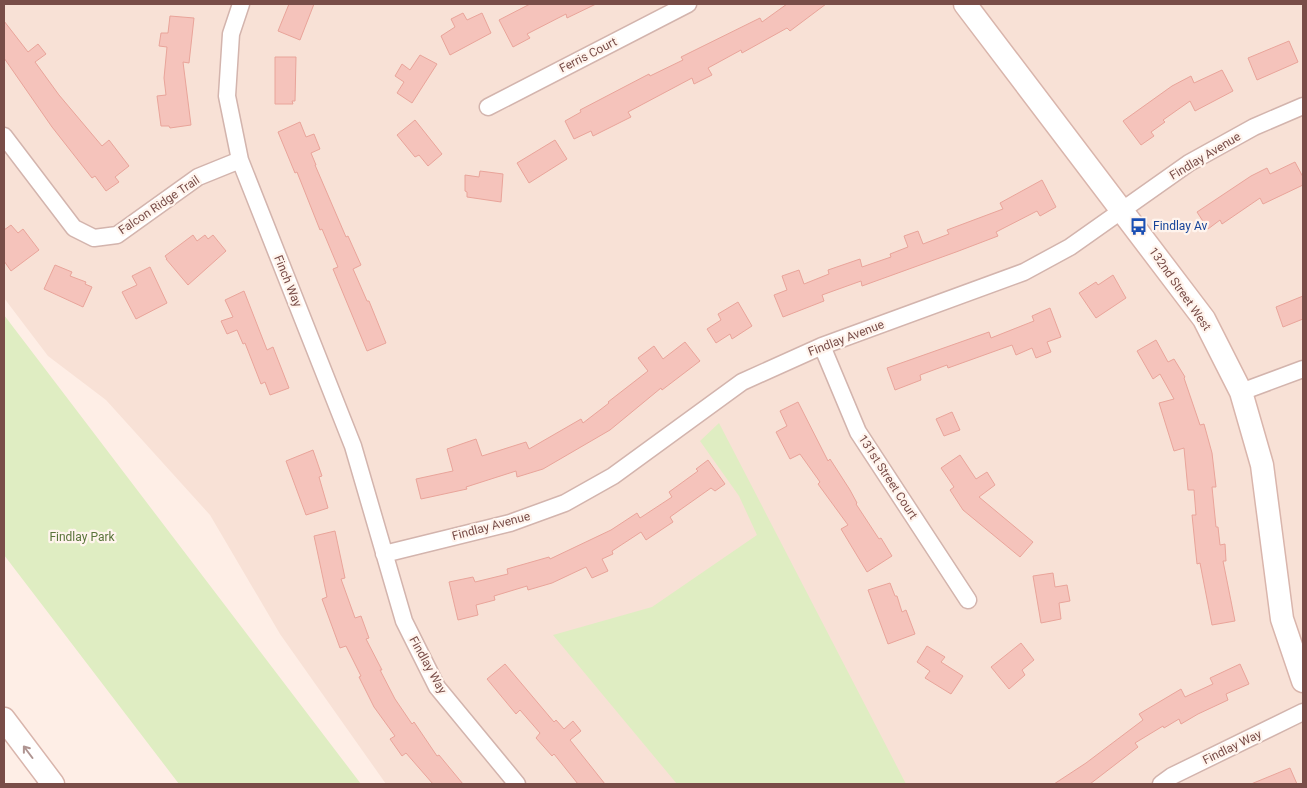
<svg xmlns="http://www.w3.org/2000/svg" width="1307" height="788" viewBox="0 0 1307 788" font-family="Roboto,sans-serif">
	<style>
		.residential { fill: #f8e1d6 }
		.green { fill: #dfedc2 }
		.building { fill: #f5c3bb; stroke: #e9a49a }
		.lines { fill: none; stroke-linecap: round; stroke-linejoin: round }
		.street-casing { stroke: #d3b4ad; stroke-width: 19 }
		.secondary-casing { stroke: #d9b5ac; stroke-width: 25 }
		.street { stroke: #fff; stroke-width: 16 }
		.secondary { stroke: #fff; stroke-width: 22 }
		.oneway { stroke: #af9491 }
		.labels { text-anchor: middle; stroke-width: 4.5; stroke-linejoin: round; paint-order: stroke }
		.street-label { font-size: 12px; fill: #794d48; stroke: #fff4ed }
		.transit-label { font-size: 12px; fill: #164399; stroke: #fff4ed; text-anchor: start }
		.park-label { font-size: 12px; fill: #5a743a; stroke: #fff4ed }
	</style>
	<rect width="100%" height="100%" fill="#feeee6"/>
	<path class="residential" d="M4 4H1303V784H386L280 634 210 515 106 400 48 356 4 298Z"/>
	<path class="green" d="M4 315 361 784H179L4 555Z
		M719 423 906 784H677L553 635 652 607 757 535 739 496 700 441Z"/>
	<path class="building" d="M289 4H314L300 40 278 31Z
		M530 4H596L567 18 566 14 527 34 530 38 513 47 499 20Z
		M787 4H826L790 31 787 28 742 53 741 50 708 68 712 75 694 84 692 78 628 112 631 117 593 136 591 131 574 139 565 121 581 112 580 110 649 74 650 76 683 60 681 57 760 18 762 22Z
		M463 13 467 20 482 13 491 33 450 55 441 36 455 27 451 19Z
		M170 16 194 18 189 63 183 62 191 125 170 128 169 126H161L157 96 166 95 164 78 167 47 159 46 161 33H168Z
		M4 21 28 52 38 44 46 54 35 62 59 95 102 146 109 140 129 166 115 177 119 182 106 191 95 176 92 178 52 127 4 58Z
		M1289 41 1298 62 1257 80 1248 58Z
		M420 55 437 64 412 103 397 93 404 82 395 76 402 64 410 70Z
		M275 57H296L295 101H292L293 104H275Z
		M1222 70 1233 91 1195 111 1190 101 1163 120 1165 122 1151 132 1154 136 1141 145 1123 121 1172 86 1191 76 1194 83Z
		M415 120 442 154 428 166 419 155 415 157 397 135Z
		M300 122 306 137 314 134 320 149 311 153 316 165H315L346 237 348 236 361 265 353 269 367 301H369L386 343 367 351 333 269 338 267 322 229 320 230 297 172 295 173 278 132Z
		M555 140 567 159 529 183 517 163Z
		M1295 162 1303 177V185L1263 204 1260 198 1222 224 1220 220 1208 229 1197 212 1251 176 1267 168 1270 174Z
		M480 171 503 174 501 202 467 197V192L465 191V175L479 177Z
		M1042 180 1056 207 1040 216 1037 211 996 232 998 236 956 252 862 286 861 281 822 295 824 301 783 317 774 295 787 290 782 276 799 270 804 284 829 274 828 270 860 259 862 267 891 257 890 254 908 247 904 236 918 231 923 244 949 234 947 230 1003 209 1000 203Z
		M11 225 18 233 23 229 39 250 11 271 4 261V230Z
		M193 235 197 241 205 235 208 239 213 235 226 251 188 285 166 259H167L165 256Z
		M55 265 72 272 70 276 86 282 85 284 92 287 83 307 44 289Z
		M150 267 167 303 136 319 122 292 137 285 132 276Z
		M1113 275 1126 298 1096 318 1079 293 1096 282 1098 285Z
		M244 291 267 350 273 347 289 388 270 395 265 382 261 384 245 343 243 344 237 330 227 334 221 321 233 317 225 300Z
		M1303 296V319L1283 327 1276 307Z
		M738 302 752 326 732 339 730 334 716 343 707 329 721 320 718 314Z
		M1050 308 1061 337 1047 342 1051 352 1036 358 1032 348 1016 355 1012 345 948 368 947 365 920 375 921 380 895 390 887 368 989 332 991 338 1034 321 1032 316Z
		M1156 340 1168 362 1174 359 1185 377 1184 378 1200 425 1204 424 1212 453 1216 487H1212L1216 527H1218L1220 545 1225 544 1226 561H1223L1235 621 1212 625 1200 563 1197 564 1192 515H1196L1194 490H1188L1184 448 1174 451 1159 403 1174 399 1160 374 1153 379 1137 351Z
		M685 342 700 361 662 390 661 388 610 430 543 469 517 477 516 471 466 487 467 489 421 499 416 479 453 471 447 449 476 439 482 456 526 442 529 449 581 419 583 423 609 403 608 402 648 371 638 358 654 346 663 359Z
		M798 402 828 461 830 459 850 490 857 503 856 504 879 539 881 538 892 556 867 572 841 529 848 525 818 484 820 482 800 454 790 459 776 432 787 426 780 411Z
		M952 412 960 430 944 436 936 419Z
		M313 450 322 476 319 477 328 508 306 515 286 461Z
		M960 455 976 479 987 472 995 485 979 497 1033 542 1020 557 963 510 950 490 954 487 941 468Z
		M708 460 725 484 715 491 711 488 670 517 673 522 646 540 641 532 612 551 613 554 602 559 608 571 592 578 586 567 552 583 528 590 527 586 494 596 495 600 476 605 478 615 458 620 449 582 473 577 475 582 508 574 507 569 549 557 550 559 611 530 637 513 640 518 672 497 669 492 698 471 696 469Z
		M335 531 345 578 341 579 355 618 361 616 369 638 366 639 382 670H380L395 699 412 724 414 722 437 756 439 755 463 784H433L406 753 402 756 390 739 395 736 374 707 359 677 361 676 346 646 340 648 322 599 327 597 314 536Z
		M1053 573 1055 587 1067 585 1070 601 1059 603 1061 619 1041 623 1033 576Z
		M890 583 895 596H897L902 612 906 610 915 634 888 644 868 590Z
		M1021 643 1034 660 1022 670 1025 675 1009 689 991 667Z
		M927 646 945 657 941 662 963 676 951 694 925 678 930 671 917 662Z
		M505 664 554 722 556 720 564 729 573 721 581 731 570 740 605 784H578L554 754 552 756 536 738 540 733 520 710 516 714 487 679Z
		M1240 664 1249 684 1226 694 1228 700 1198 714 1181 724 1179 719 1164 728 1163 726 1135 743 1138 747 1090 784H1054L1086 763 1143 720 1139 714 1181 689 1185 697 1213 684 1210 678Z
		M1290 768 1297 784H1251Z"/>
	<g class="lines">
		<defs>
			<path id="street" d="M241 4 231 34 227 96 240 160 353 446 404 621 437 687 517 784
				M488 107 688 4
				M4 136 74 228 94 238 117 235 198 177 240 160
				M822 346 858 432 968 600
				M1241 392 1303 369
				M384 554 510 523 565 503 613 476 742 382 822 346 1024 272 1070 247 1189 163 1254 127 1303 106
				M1161 784 1172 776 1303 712"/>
			<path id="secondary" d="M965 4 1204 319 1241 392 1262 465 1282 619 1303 681
				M4 719 53 784"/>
		</defs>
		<use href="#street" class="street-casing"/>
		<use href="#secondary" class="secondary-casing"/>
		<use href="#street" class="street"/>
		<use href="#secondary" class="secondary"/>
	</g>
	<defs><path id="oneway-shaft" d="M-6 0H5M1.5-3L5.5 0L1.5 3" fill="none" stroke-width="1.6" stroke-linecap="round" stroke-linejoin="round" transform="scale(1.25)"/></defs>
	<use class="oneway" href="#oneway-shaft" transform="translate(28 752) rotate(-127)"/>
	<defs>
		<symbol id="bus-bare" viewBox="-9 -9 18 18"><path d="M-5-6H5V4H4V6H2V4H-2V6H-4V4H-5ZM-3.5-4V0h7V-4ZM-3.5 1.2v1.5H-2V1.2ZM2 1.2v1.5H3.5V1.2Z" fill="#1a4fb4" stroke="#fff4ed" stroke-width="2.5" paint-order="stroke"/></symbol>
	</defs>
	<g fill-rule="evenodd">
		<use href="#bus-bare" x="1126" y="214" width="25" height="25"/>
	</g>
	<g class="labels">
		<g class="street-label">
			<text transform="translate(588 55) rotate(-27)" y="4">Ferris Court</text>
			<text transform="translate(1205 156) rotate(-31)" y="4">Findlay Avenue</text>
			<text transform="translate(159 205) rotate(-34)" y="4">Falcon Ridge Trail</text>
			<text transform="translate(288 281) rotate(68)" y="4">Finch Way</text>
			<text transform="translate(1180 289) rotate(55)" y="4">132nd Street West</text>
			<text transform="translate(846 338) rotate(-21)" y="4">Findlay Avenue</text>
			<text transform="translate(888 477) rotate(57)" y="4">131st Street Court</text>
			<text transform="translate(491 526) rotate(-15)" y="4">Findlay Avenue</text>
			<text transform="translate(428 665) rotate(61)" y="4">Findlay Way</text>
			<text transform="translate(1232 747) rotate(-26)" y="4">Findlay Way</text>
		</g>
		<g class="transit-label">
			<text x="1153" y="230">Findlay Av</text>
		</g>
		<g class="park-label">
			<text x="82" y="541">Findlay Park</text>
		</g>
	</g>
	<rect width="1307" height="788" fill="none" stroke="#794d48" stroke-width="10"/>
</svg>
